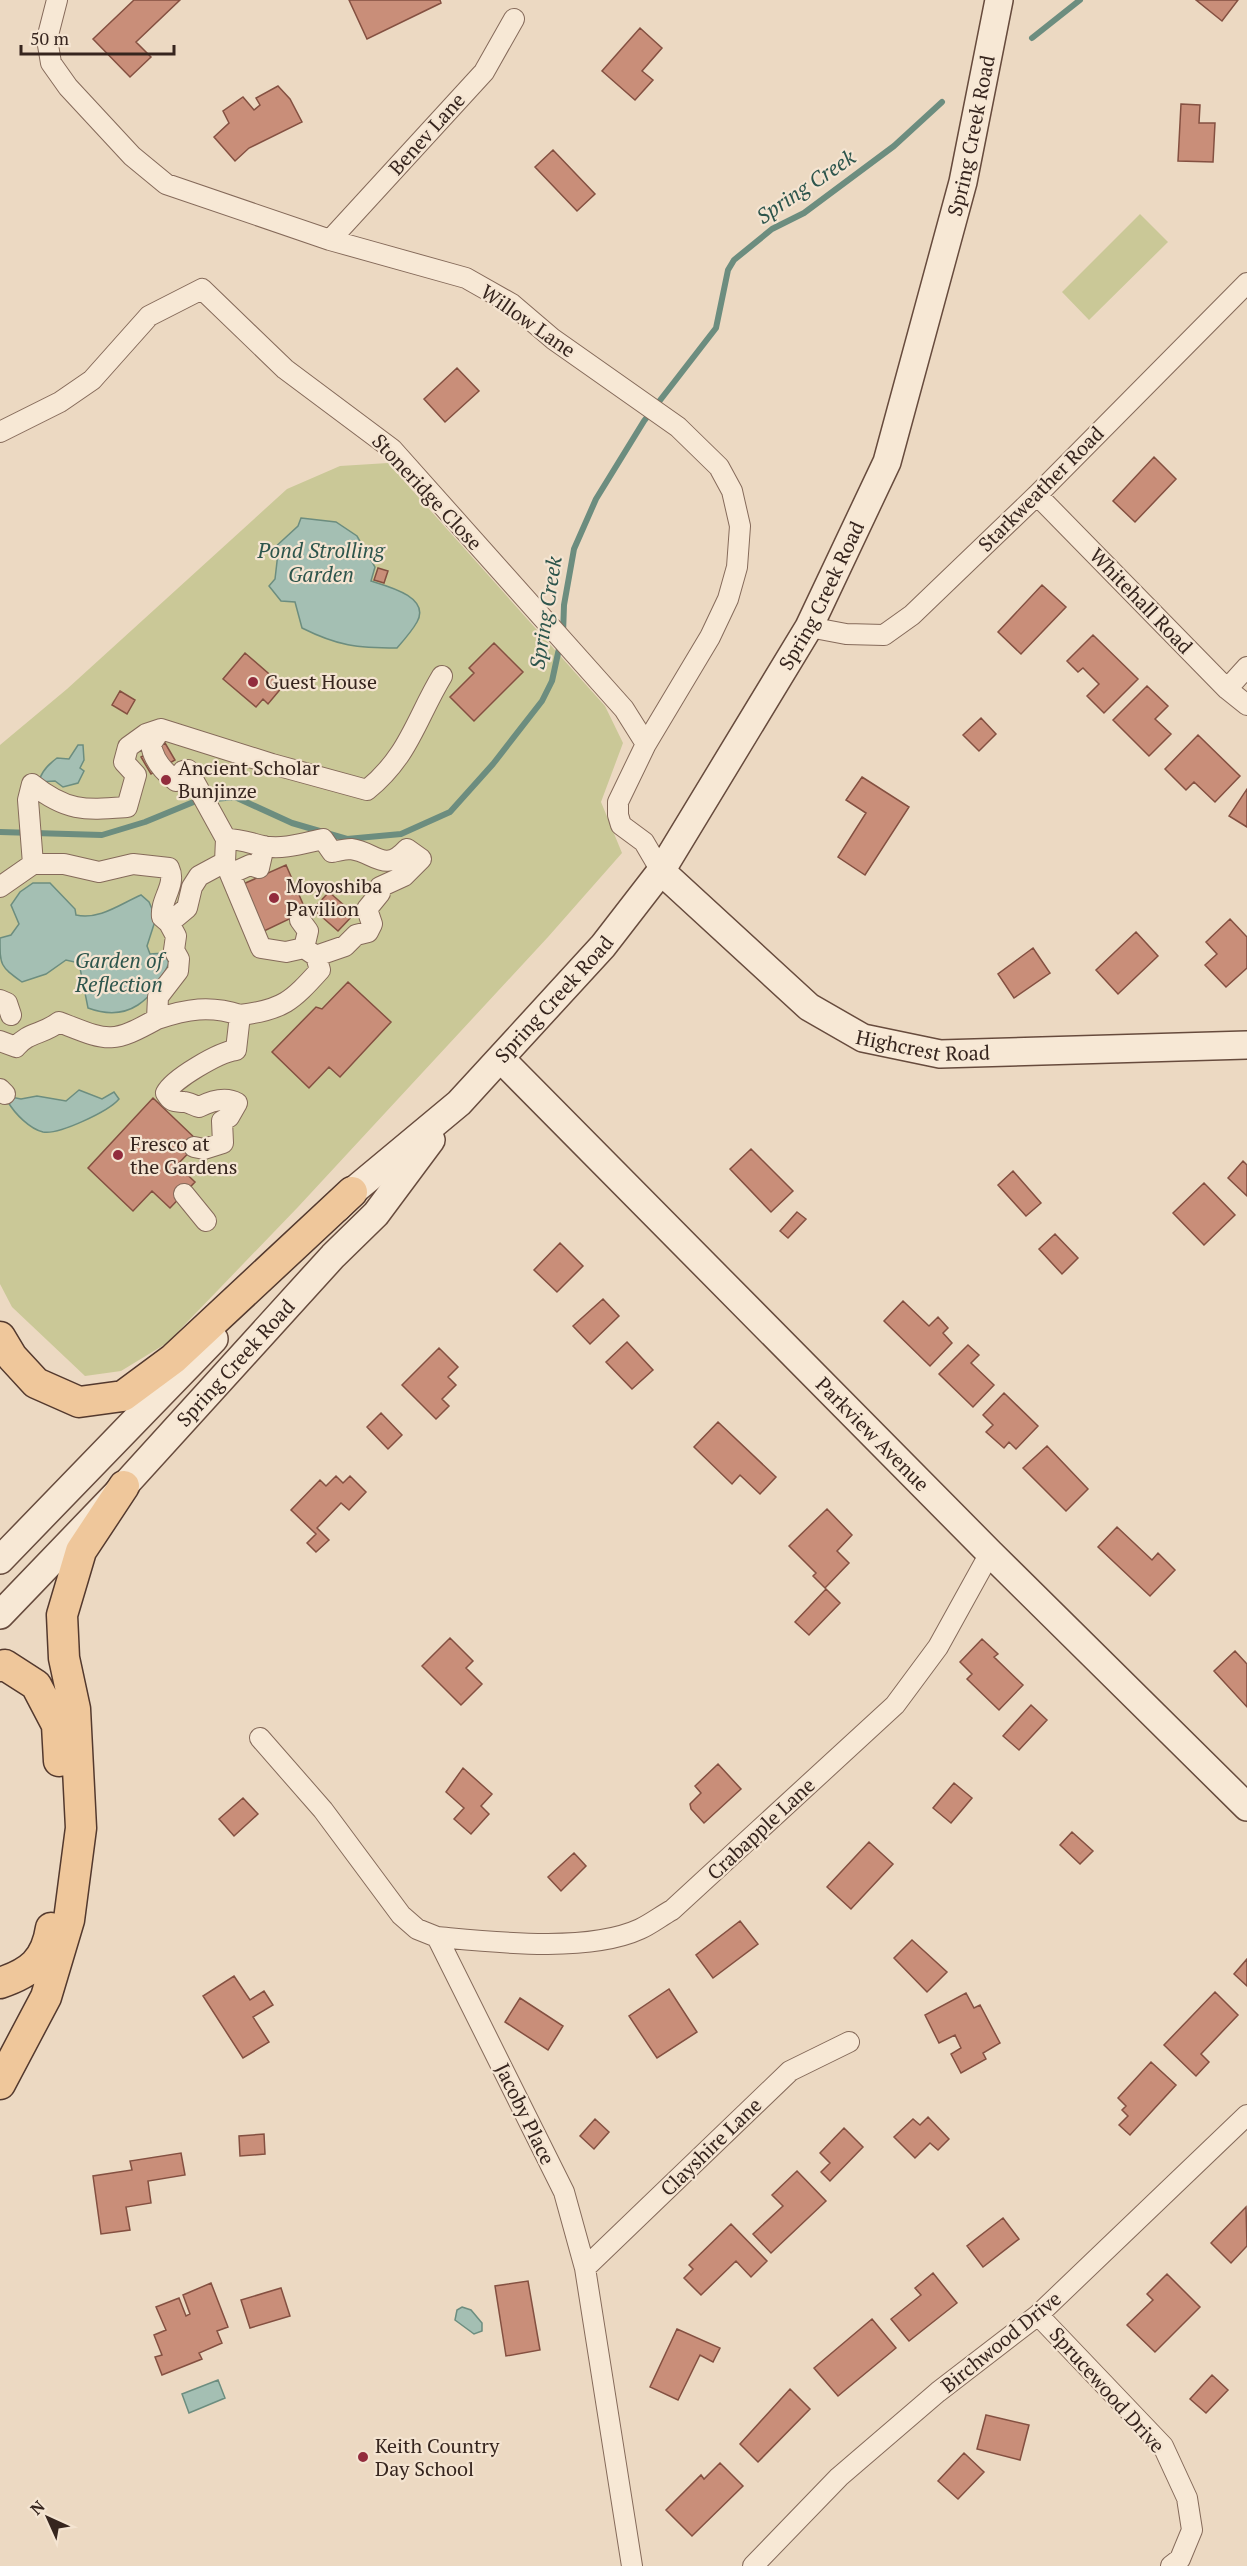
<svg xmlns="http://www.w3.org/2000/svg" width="1247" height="2566" viewBox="0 0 1247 2566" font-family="'PT Serif',serif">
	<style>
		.green { fill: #cac897 }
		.water { fill: #a4bfb3; stroke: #6c8d7f; stroke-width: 1.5 }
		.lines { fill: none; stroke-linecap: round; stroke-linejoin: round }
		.stream { stroke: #6c8d7f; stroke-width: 6 }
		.building { fill: #c98e79; stroke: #845041; stroke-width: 1.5 }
		.street-casing { stroke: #856a5a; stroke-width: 22 }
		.secondary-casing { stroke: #674b3d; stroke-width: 30 }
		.primary-casing { stroke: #53392e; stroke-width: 33 }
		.street { stroke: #f7e8d5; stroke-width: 20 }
		.secondary { stroke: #f7e8d5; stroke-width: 27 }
		.primary { stroke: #efc79b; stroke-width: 30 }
		.poi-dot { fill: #922c3d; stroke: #f4e4d1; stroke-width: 2 }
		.labels { text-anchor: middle; stroke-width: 4.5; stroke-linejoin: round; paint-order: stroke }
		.street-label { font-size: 20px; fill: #36251e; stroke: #f4e4d1 }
		.poi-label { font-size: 20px; fill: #36251e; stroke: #f4e4d1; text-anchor: start }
		.water-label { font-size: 21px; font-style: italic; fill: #2d554c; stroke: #f4e4d1 }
	</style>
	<rect width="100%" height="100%" fill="#ecd9c2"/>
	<path class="green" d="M1140 214 1168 242 1089 320 1062 292Z
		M388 463 605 706 623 743 601 802 622 853 548 937 298 1207 167 1343 121 1371 85 1376 12 1307 0 1284V745L67 689 287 489 340 466Z"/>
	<path class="water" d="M301 518 336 522 357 536 375 567 371 581C387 586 431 597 417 622 412 631 404 640 397 648 357 648 338 646 302 628L295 602 281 601 269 586 275 579 278 553 272 550 298 526Z
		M78 745H83L84 760 80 768 84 771 78 783 63 787 55 781 39 782C41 771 49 764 57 758L69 759Z
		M33 883H50L75 909 76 915C100 920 120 904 141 895L149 902 156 918 147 946 150 954 164 953 169 963C153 1000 129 1023 88 1008L79 963 66 960 46 974 22 982C0 966 0 966 0 938L11 935 19 924 11 905 20 892Z
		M79 1090 102 1099 114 1092 119 1099C109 1111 59 1135 43 1132 30 1129 15 1114 8 1102L11 1097 21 1099 37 1096 66 1101Z
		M462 2307 471 2310 482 2323V2331L474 2334 455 2320 457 2310Z
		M218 2380 225 2398 189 2413 182 2394Z"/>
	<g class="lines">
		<path class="stream" d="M1032 38 1080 0
			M563 634 564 605 574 549 596 499 644 421 716 328 728 270 734 260 772 229 804 213 894 146 942 102
			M0 832 102 835 145 822 196 801 235 797 292 823 347 839 401 834 450 812 493 764 542 701 552 681 560 644"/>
	</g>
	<path class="building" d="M134 0H180L136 42 151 57 130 77 93 39Z
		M349 0H440L441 3 367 39Z
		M1196 0H1238L1222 21Z
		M640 28 662 48 642 71 653 80 635 100 602 71Z
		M278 86 290 99 302 122 249 148 235 161 214 137 229 123 223 111 243 97 254 110 260 105 256 98Z
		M1181 104 1200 105 1199 123H1215L1213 162 1178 161Z
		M553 150 595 194 577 211 535 167Z
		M457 368 479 391 445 422 424 399Z
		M1154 457 1176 479 1135 522 1113 501Z
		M378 568 388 571 384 583 374 580Z
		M1042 585 1066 607 1021 654 998 632Z
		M1093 635 1138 679 1104 713 1087 696 1099 684 1083 668 1078 672 1067 661Z
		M494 643 523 672 474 721 450 697 474 673 469 668Z
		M245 653 283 686 268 704 263 699 256 707 223 679Z
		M1147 686 1168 706 1155 719 1171 734 1149 756 1113 720Z
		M120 691 135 700 127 714 112 705Z
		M981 718 996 734 979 751 963 735Z
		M1198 735 1240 776 1215 802 1194 782 1186 790 1165 769Z
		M165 743 175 760 151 774 141 757Z
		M862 777 909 807 865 875 838 857 866 813 846 800Z
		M1247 789V827L1229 816Z
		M286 865 306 911 262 932 241 885Z
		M329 892 354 914 338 931 313 909Z
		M1230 919 1247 937V968L1226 987 1205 965 1217 954 1206 942Z
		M1136 932 1158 956 1118 994 1096 970Z
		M1033 948 1050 973 1014 998 998 974Z
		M348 982 391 1022 340 1077 329 1067 309 1088 272 1052 316 1007 322 1009Z
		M153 1098 199 1142 177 1165 195 1182 170 1208 152 1191 133 1211 88 1168Z
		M751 1149 793 1191 771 1212 730 1169Z
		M1243 1161 1247 1165V1196L1228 1178Z
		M1013 1171 1041 1203 1026 1216 998 1185Z
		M1204 1183 1235 1215 1204 1245 1173 1213Z
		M797 1212 806 1219 788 1238 780 1231Z
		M1055 1234 1078 1258 1062 1274 1039 1249Z
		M560 1243 583 1266 557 1292 534 1270Z
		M603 1299 619 1316 590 1344 573 1326Z
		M903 1301 929 1326 938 1317 948 1328 943 1333 952 1343 930 1366 884 1321Z
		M627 1342 653 1370 632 1389 606 1362Z
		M968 1345 979 1355 971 1363 994 1385 973 1407 939 1374Z
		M439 1348 458 1367 448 1377 456 1385 442 1399 449 1406 436 1419 402 1385Z
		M1004 1393 1038 1426 1016 1449 1009 1442 1004 1448 986 1432 993 1425 983 1415Z
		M381 1413 402 1435 388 1449 367 1427Z
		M718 1422 776 1477 760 1494 740 1475 732 1484 694 1447Z
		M1047 1446 1088 1489 1066 1511 1023 1468Z
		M336 1476 343 1483 350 1476 366 1492 349 1510 341 1503 317 1528 329 1540 316 1552 307 1543 316 1534 291 1510 320 1480 326 1486Z
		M827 1509 852 1535 837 1551 849 1563 825 1588 813 1576 816 1573 789 1546Z
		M1117 1527 1152 1560 1158 1553 1175 1570 1150 1596 1098 1547Z
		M826 1589 840 1603 809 1635 795 1622Z
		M450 1638 473 1661 466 1668 482 1684 461 1705 422 1666Z
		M982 1639 998 1654 994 1657 1023 1685 999 1710 967 1679 972 1674 960 1662Z
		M1235 1651 1247 1664V1707L1214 1671Z
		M1031 1705 1047 1720 1019 1750 1003 1736Z
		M718 1764 741 1789 704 1823 691 1809 690 1804 701 1793 695 1786Z
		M463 1768 492 1794 481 1806 489 1814 471 1834 454 1819 464 1808 446 1792Z
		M954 1783 972 1798 951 1823 933 1808Z
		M243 1798 258 1814 234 1836 219 1819Z
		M1072 1832 1093 1851 1080 1864 1060 1845Z
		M869 1842 893 1864 851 1909 827 1887Z
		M574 1853 586 1866 561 1891 548 1877Z
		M740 1921 758 1944 713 1978 696 1955Z
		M912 1940 947 1972 927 1992 894 1958Z
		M1247 1959V1986L1234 1974Z
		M234 1976 250 2000 264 1991 273 2005 253 2017 269 2042 243 2058 203 1996Z
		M669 1989 697 2032 657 2058 629 2016Z
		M1215 1992 1238 2015 1201 2054 1209 2062 1196 2076 1164 2045Z
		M966 1993 974 2008 980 2005 1000 2043 983 2053 986 2059 961 2073 951 2054 961 2048 955 2035 939 2043 925 2015Z
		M520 1998 563 2026 548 2050 505 2022Z
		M1151 2062 1176 2085 1130 2135 1119 2125 1128 2116 1122 2110 1126 2106 1118 2098Z
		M928 2117 949 2139 938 2150 930 2143 915 2158 894 2137 913 2119 920 2125Z
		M595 2119 609 2132 594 2149 580 2136Z
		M844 2128 863 2147 830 2181 821 2172 830 2163 820 2153Z
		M264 2134 265 2154 240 2156 239 2136Z
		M181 2153 185 2175 148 2181 151 2203 126 2207 130 2230 101 2234 93 2176 132 2170 130 2161Z
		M797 2171 826 2201 771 2253 753 2234 783 2206 772 2195Z
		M1246 2207 1247 2246 1231 2263 1211 2243Z
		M1003 2218 1019 2239 983 2267 967 2246Z
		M731 2224 767 2261 751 2277 736 2261 701 2295 684 2278 693 2269 689 2265Z
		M933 2273 957 2303 909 2341 891 2319 921 2295 915 2288Z
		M1167 2274 1200 2307 1155 2352 1127 2325 1153 2300 1147 2294Z
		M528 2281 540 2350 506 2356 495 2286Z
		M211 2283 228 2327 217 2331 222 2343 199 2353 202 2359 162 2375 155 2357 162 2355 154 2335 166 2330 156 2307 179 2298 186 2316 190 2314 183 2295Z
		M281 2288 290 2316 250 2328 241 2300Z
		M872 2319 896 2348 838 2396 814 2368Z
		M677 2329 720 2348 713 2362 700 2355 678 2400 650 2387Z
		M1212 2375 1228 2390 1206 2413 1190 2399Z
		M790 2389 810 2409 758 2462 740 2444Z
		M986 2415 1029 2425 1020 2460 977 2449Z
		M964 2453 984 2472 958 2499 938 2481Z
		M720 2463 743 2486 692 2536 666 2510 701 2475 704 2479Z"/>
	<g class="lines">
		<defs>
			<path id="street" d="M57 0 47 39 51 63 68 87 132 156 166 184 330 240 466 278 512 304 553 339 678 427 719 467 732 491 740 526 737 567 728 599 710 637 646 744
				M330 240 484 72 514 19
				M0 432 60 402 92 380 149 316 202 289 285 369 392 449 624 709 646 744 618 802V815L621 825 644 842 661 871
				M1037 495 1227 689 1247 705
				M809 627 846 634 884 635 912 615 1037 495 1247 283
				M1227 689 1247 667
				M225 862 261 948 286 952 304 948 316 956
				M33 864 28 800 32 784C67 812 85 810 127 807L136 775 124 762 128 747 146 734 161 729
				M230 874 250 865 259 868 264 846
				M0 887 33 864H64L99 872 133 864 169 868C177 885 160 899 162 917L169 923
				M300 920 308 931 304 948
				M0 1000 7 1003 11 1015
				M240 1015C210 1005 187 1009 157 1019L158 997 178 971 179 959 174 950 176 936 169 923 187 908 192 887 199 876 225 862 226 839 188 770 183 771 176 781C164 772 153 760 151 744L161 729 272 764 367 790C409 756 416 719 442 676
				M0 1041 16 1047C28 1032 42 1035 59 1022 108 1041 110 1045 157 1019
				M0 1089 5 1094
				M194 1147 204 1149 223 1143 222 1121 229 1117 237 1103C225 1096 211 1101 199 1107 194 1106 189 1102 184 1102 174 1101 172 1103 166 1093 173 1079 219 1052 236 1050L240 1015C283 1010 292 1001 320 970L316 956 345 946 356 935 368 932 372 924 367 909 380 893V887L404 876 421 859 407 849C384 874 375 852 351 849 345 849 337 851 332 852L323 839C304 843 283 850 263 846 250 843 240 839 226 839
				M184 1194 206 1221
				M260 1738 323 1810 401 1915 417 1929 437 1937 564 2192 585 2268 632 2566
				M437 1937C493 1942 588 1953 640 1929 651 1924 661 1916 672 1910L895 1705 938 1647 990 1553
				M585 2268 790 2071 849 2042
				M1038 2315 1163 2446 1187 2498 1192 2530 1180 2559 1171 2566
				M753 2566 839 2477 938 2392 1038 2315 1247 2115"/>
			<g id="secondary">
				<path id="s1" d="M661 871 809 1007 863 1038 940 1054 1247 1045"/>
				<path id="s2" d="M501 1059 990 1553 1247 1807"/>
				<path id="s3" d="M337 1208 352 1192 459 1103 603 946 661 871 809 627 887 462 963 182 999 0"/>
				<path d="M0 1560 214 1339"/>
				<path id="s4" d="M0 1615 124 1486 333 1256 376 1214 431 1140"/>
			</g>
			<path id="primary" d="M0 1337 12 1357 36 1383 79 1402 123 1396 173 1359 352 1192
				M0 1666 5 1665 36 1685 57 1725 59 1761
				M0 1983C30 1973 46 1961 51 1928
				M0 2084 46 1997 69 1920 81 1828 75 1709 64 1658 62 1615 81 1551 124 1486"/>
		</defs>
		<use href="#street" class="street-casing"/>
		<use href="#secondary" class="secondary-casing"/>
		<use href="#primary" class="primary-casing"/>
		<use href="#street" class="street"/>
		<use href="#secondary" class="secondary"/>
		<use href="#primary" class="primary"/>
	</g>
	<g class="poi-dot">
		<circle cx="253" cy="682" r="6"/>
		<circle cx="166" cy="780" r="6"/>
		<circle cx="274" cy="898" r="6"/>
		<circle cx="118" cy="1155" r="6"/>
		<circle cx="363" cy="2457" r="6"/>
	</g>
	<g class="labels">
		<g class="street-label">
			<text transform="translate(427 134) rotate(-48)" y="7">Benev Lane</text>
			<text dy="7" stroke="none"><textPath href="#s3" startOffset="1274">Spring Creek Road</textPath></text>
			<text transform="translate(528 321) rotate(35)" y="7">Willow Lane</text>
			<text transform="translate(1041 489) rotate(-45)" y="7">Starkweather Road</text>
			<text transform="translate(427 492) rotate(47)" y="7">Stoneridge Close</text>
			<text dy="7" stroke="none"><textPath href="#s3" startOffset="788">Spring Creek Road</textPath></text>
			<text transform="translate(1141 601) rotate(46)" y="7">Whitehall Road</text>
			<text dy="7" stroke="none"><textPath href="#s3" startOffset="302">Spring Creek Road</textPath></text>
			<text dy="7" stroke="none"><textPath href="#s1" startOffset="324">Highcrest Road</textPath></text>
			<text dy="7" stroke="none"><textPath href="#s4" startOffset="345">Spring Creek Road</textPath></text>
			<text dy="7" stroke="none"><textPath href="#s2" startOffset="528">Parkview Avenue</textPath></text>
			<text transform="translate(761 1829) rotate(-43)" y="7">Crabapple Lane</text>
			<text transform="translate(525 2114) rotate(64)" y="7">Jacoby Place</text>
			<text transform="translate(711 2147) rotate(-44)" y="7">Clayshire Lane</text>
			<text transform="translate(1001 2342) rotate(-39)" y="7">Birchwood Drive</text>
			<text transform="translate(1107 2390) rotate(48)" y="7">Sprucewood Drive</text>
		</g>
		<g class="poi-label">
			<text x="265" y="689">Guest House</text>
			<text x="178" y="775">Ancient Scholar<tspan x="178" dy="23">Bunjinze</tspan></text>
			<text x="286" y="893">Moyoshiba<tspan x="286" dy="23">Pavilion</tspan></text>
			<text x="130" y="1151">Fresco at<tspan x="130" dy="23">the Gardens</tspan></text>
			<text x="375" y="2453">Keith Country<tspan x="375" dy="23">Day School</tspan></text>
		</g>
		<g class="water-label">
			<text transform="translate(806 187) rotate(-34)" y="7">Spring Creek</text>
			<text x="321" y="558">Pond Strolling<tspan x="321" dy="24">Garden</tspan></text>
			<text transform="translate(546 613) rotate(-81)" y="7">Spring Creek</text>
			<text x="119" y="968">Garden of<tspan x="119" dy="24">Reflection</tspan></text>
		</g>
	</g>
	<g transform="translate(48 2518) rotate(315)" stroke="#f4e4d1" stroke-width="4.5" paint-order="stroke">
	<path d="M0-4.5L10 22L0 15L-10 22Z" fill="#36251e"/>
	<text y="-9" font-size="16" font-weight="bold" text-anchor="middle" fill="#36251e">N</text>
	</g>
	<path d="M21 45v9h153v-9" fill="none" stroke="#36251e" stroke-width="3"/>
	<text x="30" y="45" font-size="18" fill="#36251e" stroke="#f4e4d1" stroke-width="4.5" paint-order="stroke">50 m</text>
</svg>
